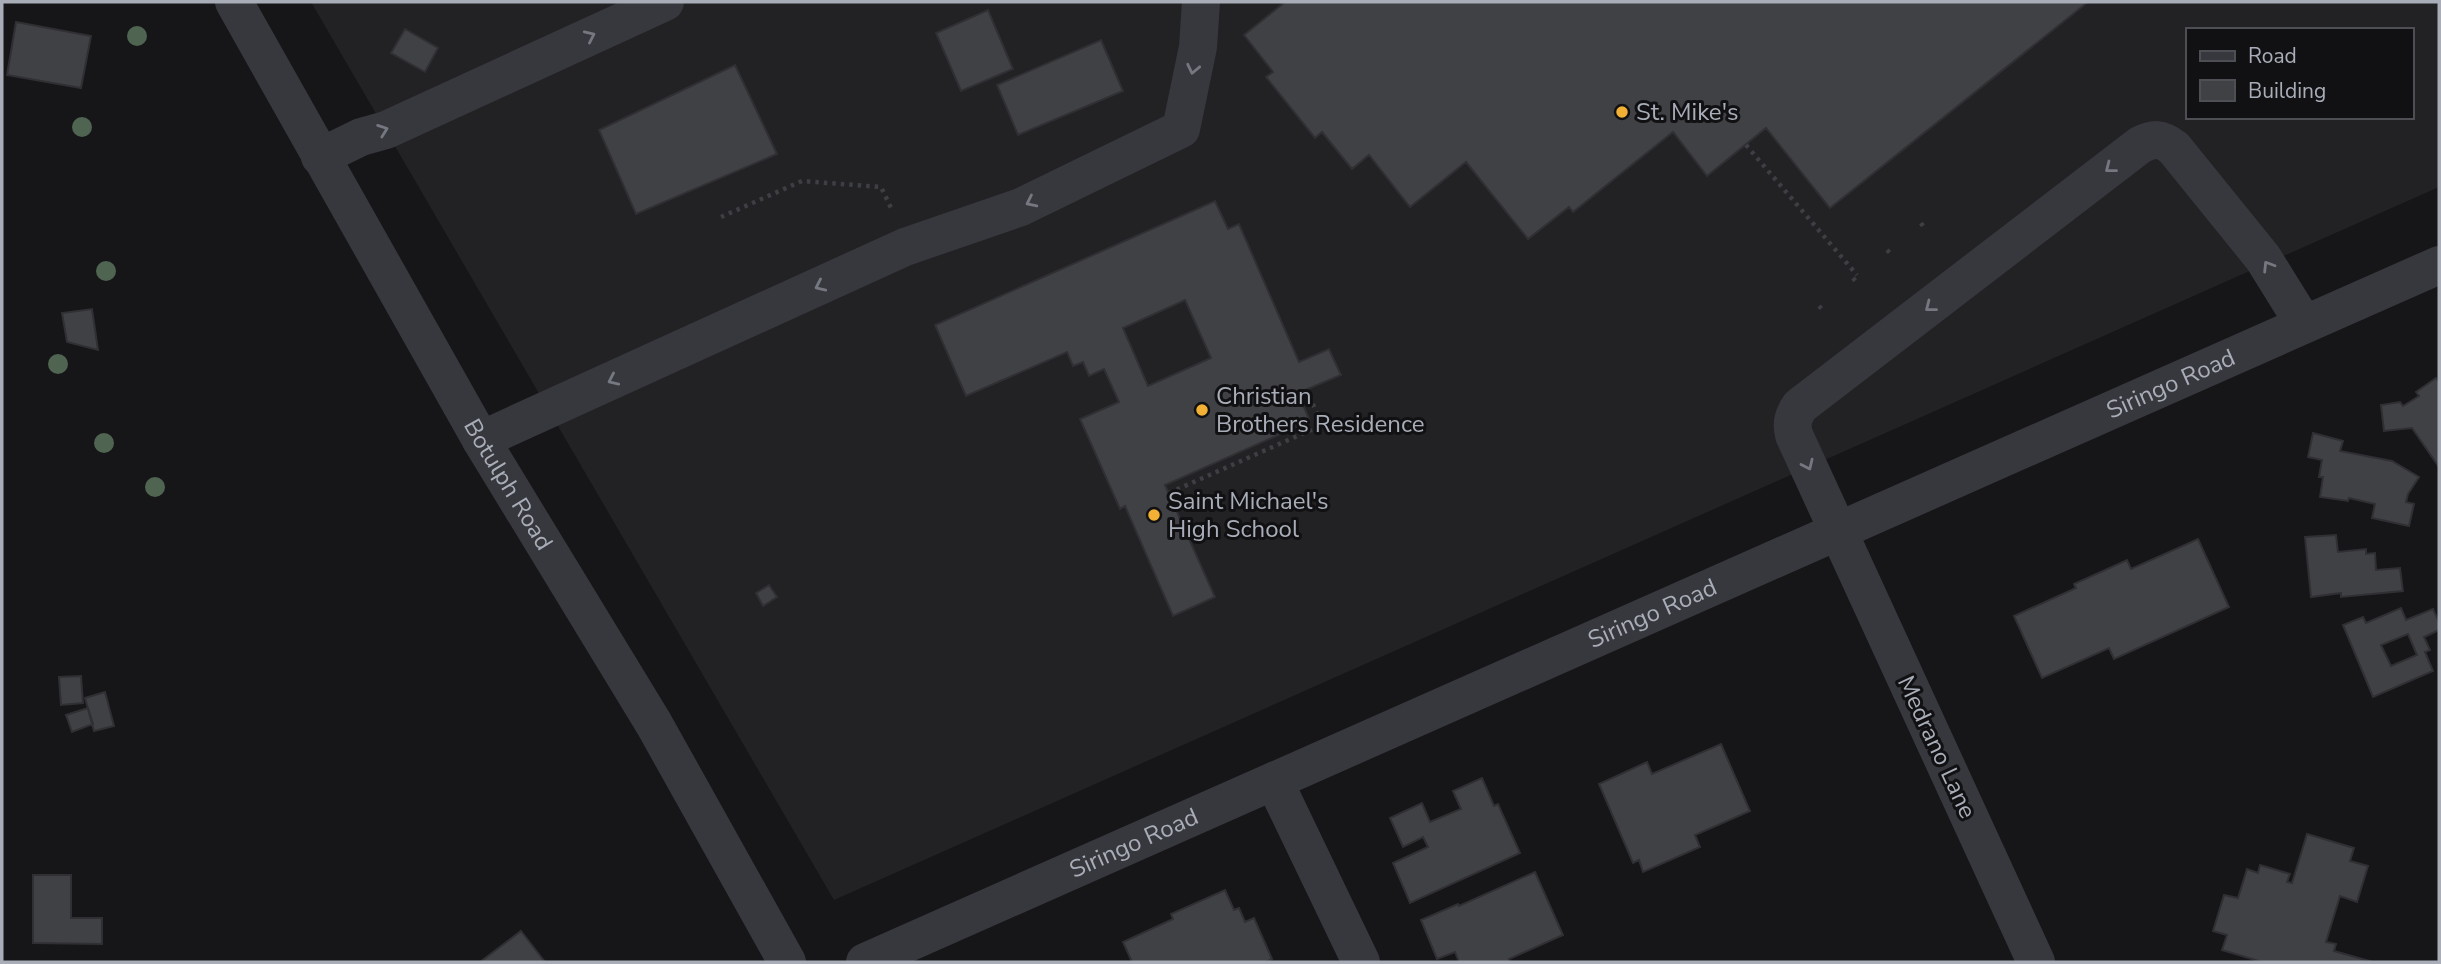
<svg xmlns="http://www.w3.org/2000/svg" width="2441" height="964" viewBox="0 0 2441 964" font-family="'Nunito Sans',sans-serif">
	<style>
		.built { fill: #222225; fill-rule: evenodd }
		.building { fill: #404145; stroke: #303034; stroke-width: 2; fill-rule: evenodd }
		.lines { fill: none; stroke-linecap: round; stroke-linejoin: round }
		.path { stroke: #3d3f44; stroke-width: 4.5; stroke-dasharray: 3.5 5; stroke-linecap: butt }
		.minor { stroke: #37383d; stroke-width: 38 }
		.tree { fill: #506452 }
		.oneway { stroke: #757881 }
		.poi-dot { fill: #f2b134; stroke: #111113; stroke-width: 2.5 }
		.labels { text-anchor: middle; stroke-width: 6; stroke-linejoin: round; paint-order: stroke }
		.poi-label { font-size: 24px; fill: #a8adb8; stroke: #111113; text-anchor: start }
		.street-label { font-size: 24px; fill: #a8adb8; stroke: #111113 }
	</style>
	<rect width="100%" height="100%" fill="#161618"/>
	<path class="built" d="M311 2H2439V187L834 900ZM2187 30H2411V117H2187Z"/>
	<path class="building" d="M1285 2H2088L1830 208 1766 128 1707 176 1673 132 1573 212 1569 207 1528 239 1466 162 1410 207 1369 155 1352 169 1322 132 1315 138 1266 77 1273 72 1244 35Z
		M988 10 1013 69 961 91 936 33Z
		M16 22 91 36 81 88 7 75Z
		M405 29 438 48 425 72 391 53Z
		M1101 40 1123 91 1018 135 997 85Z
		M735 65 777 154 636 214 599 130Z
		M1215 201 1228 229 1239 224 1299 362 1329 349 1341 375 1298 393 1310 421 1165 485 1215 597 1173 616 1125 506 1120 509 1080 419 1119 402 1104 369 1089 376 1083 362 1073 366 1067 352 966 396 935 325ZM1185 300 1211 358 1148 386 1123 328Z
		M92 309 98 350 67 342 62 313Z
		M2436 378 2439 382V467L2412 428 2384 431 2381 405 2400 402 2403 406 2419 396 2416 392Z
		M2313 433 2343 441 2340 451 2392 461 2419 477 2408 494 2406 502 2414 504 2409 526 2372 518 2375 504 2349 498 2348 501 2320 497 2323 477H2319L2322 460 2308 457Z
		M2336 535 2338 552 2366 549V554L2375 553 2376 570 2400 568 2403 591 2341 597V593L2311 597 2305 537Z
		M2198 539 2229 607 2114 659 2109 648 2042 678 2014 616 2076 588 2074 584 2127 560 2131 569Z
		M769 585 777 597 763 606 756 593Z
		M2401 608 2406 620 2433 609 2439 622V630L2424 637 2430 650 2425 652 2433 671 2373 697 2343 625 2363 617 2366 623ZM2408 634 2417 655 2391 666 2381 645Z
		M81 676 83 703 61 705 59 677Z
		M105 692 114 726 94 731 85 698Z
		M88 708 93 724 72 732 66 715Z
		M1721 744 1750 811 1695 835 1700 847 1643 872 1639 860 1633 863 1599 784 1647 762 1652 774Z
		M1482 778 1494 806 1498 804 1520 853 1410 903 1393 863 1428 847 1423 837 1403 847 1390 818 1422 803 1430 822 1461 809 1453 791Z
		M2307 834 2354 848 2350 861 2368 866 2357 902 2340 896 2326 942 2336 944 2334 951 2373 962H2262L2222 950 2227 935 2213 931 2224 895 2238 898 2247 869 2258 873 2260 865 2290 874 2287 882 2292 883Z
		M1535 872 1563 935 1509 959 1510 962H1459L1455 952 1437 959 1421 920 1458 904 1459 906Z
		M33 875H71V918H102V944L33 943Z
		M1225 890 1234 910 1239 908 1245 922 1254 918 1272 959 1266 962H1132L1123 942 1173 919 1171 914Z
		M521 931 545 962H480Z"/>
	<g class="lines">
		<path class="path" d="M1746 145 1857 275
			M721 217 802 181 881 187 892 210
			M1921 223 1925 229
			M1887 250 1892 255
			M1853 278 1857 283
			M1819 306 1823 310
			M1169 493 1322 425 1308 393"/>
		<g class="minor">
			<path id="s1" d="M234 2 481 440 654 724 787 962"/>
			<path d="M320 157 361 137 386 130 665 2"/>
			<path d="M481 440 905 247 1021 207 1181 129 1198 47 1201 2"/>
			<path d="M1274 781 1361 962"/>
			<path id="s2" d="M865 962 2439 265"/>
			<path d="M2036 962 1794 435C1791 423 1793 416 1800 406L2140 145C2154 138 2161 138 2174 148L2263 258 2304 324"/>
		</g>
	</g>
	<g class="tree">
		<circle cx="137" cy="36" r="10"/>
		<circle cx="82" cy="127" r="10"/>
		<circle cx="106" cy="271" r="10"/>
		<circle cx="58" cy="364" r="10"/>
		<circle cx="104" cy="443" r="10"/>
		<circle cx="155" cy="487" r="10"/>
	</g>
	<defs><path id="oneway-chevron" d="M-2-3.5L2.5 0L-2 3.5" fill="none" stroke-width="1.6" stroke-linecap="round" stroke-linejoin="round" transform="scale(1.75)"/></defs>
	<g class="oneway">
		<use href="#oneway-chevron" transform="translate(590 36) rotate(-25)"/>
		<use href="#oneway-chevron" transform="translate(1193 69) rotate(102)"/>
		<use href="#oneway-chevron" transform="translate(383 130) rotate(-20)"/>
		<use href="#oneway-chevron" transform="translate(2110 168) rotate(142)"/>
		<use href="#oneway-chevron" transform="translate(1031 202) rotate(154)"/>
		<use href="#oneway-chevron" transform="translate(2268 266) rotate(-122)"/>
		<use href="#oneway-chevron" transform="translate(820 286) rotate(155)"/>
		<use href="#oneway-chevron" transform="translate(1930 307) rotate(142)"/>
		<use href="#oneway-chevron" transform="translate(613 380) rotate(155)"/>
		<use href="#oneway-chevron" transform="translate(1808 465) rotate(65)"/>
	</g>
	<g class="poi-dot">
		<circle cx="1622" cy="112" r="7"/>
		<circle cx="1202" cy="410" r="7"/>
		<circle cx="1154" cy="515" r="7"/>
	</g>
	<g class="labels">
		<g class="poi-label">
			<text x="1636" y="120">St. Mike's</text>
			<text x="1216" y="404">Christian<tspan x="1216" dy="28">Brothers Residence</tspan></text>
			<text x="1168" y="509">Saint Michael's<tspan x="1168" dy="28">High School</tspan></text>
		</g>
		<g class="street-label">
			<text dy="8" stroke="none"><textPath href="#s2" startOffset="1428">Siringo Road</textPath></text>
			<text dy="8" stroke="none"><textPath href="#s1" startOffset="555">Botulph Road</textPath></text>
			<text dy="8" stroke="none"><textPath href="#s2" startOffset="861">Siringo Road</textPath></text>
			<text transform="translate(1937 747) rotate(65)" y="8">Medrano Lane</text>
			<text dy="8" stroke="none"><textPath href="#s2" startOffset="294">Siringo Road</textPath></text>
		</g>
	</g>
	<rect width="2441" height="964" fill="none" stroke="#a8adb8" stroke-width="7"/>
	<rect x="2186" y="28" width="228" height="91" fill="#111113" stroke="#4d4f55" stroke-width="2"/>
	<rect x="2200" y="51" width="35" height="10" fill="#37383d" stroke="#4d4f55" stroke-width="2"/>
	<text x="2248" y="63" font-size="21" fill="#a8adb8">Road</text>
	<rect x="2200" y="80" width="35" height="21" fill="#404145" stroke="#4d4f55" stroke-width="2"/>
	<text x="2248" y="98" font-size="21" fill="#a8adb8">Building</text>
</svg>
